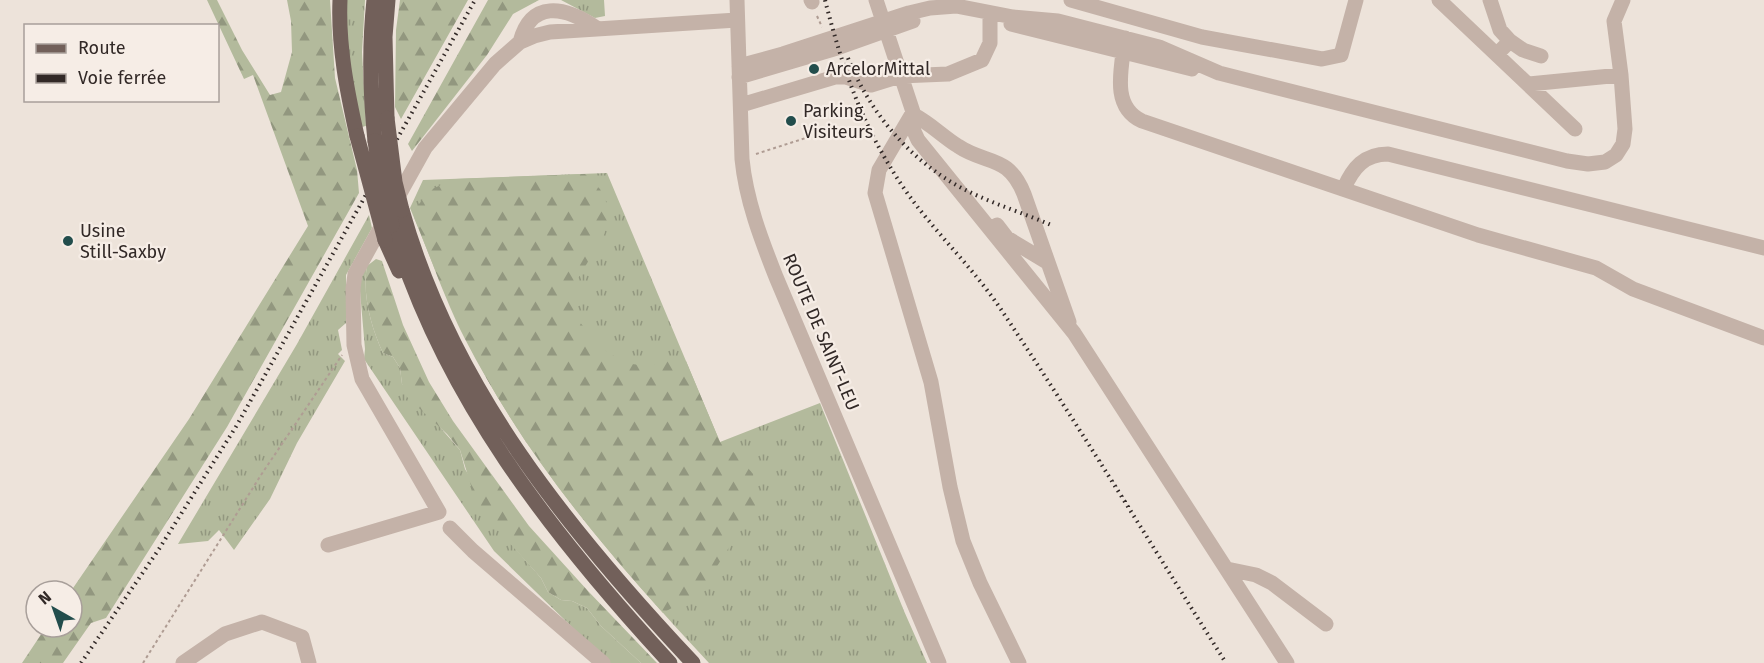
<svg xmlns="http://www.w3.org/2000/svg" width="1764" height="663" viewBox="0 0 1764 663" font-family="'Fira Sans',sans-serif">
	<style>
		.grass { fill: url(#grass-tufts) }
		.forest { fill: url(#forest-firs) }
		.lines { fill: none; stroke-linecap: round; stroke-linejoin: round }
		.path { stroke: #af9c93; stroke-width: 2; stroke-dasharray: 3 3; stroke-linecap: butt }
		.minor { stroke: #c4b2a8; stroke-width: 15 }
		.major { stroke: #72605a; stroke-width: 15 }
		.rail { stroke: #322927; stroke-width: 4; stroke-dasharray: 1.5 4.5; stroke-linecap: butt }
		.major-bridge { stroke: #72605a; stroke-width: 15 }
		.poi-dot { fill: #224d4c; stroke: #f6ede6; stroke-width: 2 }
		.labels { text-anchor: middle; stroke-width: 4.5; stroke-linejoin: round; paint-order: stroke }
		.poi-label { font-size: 18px; fill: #322927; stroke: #f6ede6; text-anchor: start }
		.street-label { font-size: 18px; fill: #322927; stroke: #f6ede6 }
	</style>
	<defs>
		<pattern id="grass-tufts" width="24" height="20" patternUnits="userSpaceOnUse" patternTransform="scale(1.5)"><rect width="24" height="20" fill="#b3ba9c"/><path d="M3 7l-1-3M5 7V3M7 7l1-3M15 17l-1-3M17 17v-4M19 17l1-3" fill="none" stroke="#92977f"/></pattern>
		<pattern id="forest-firs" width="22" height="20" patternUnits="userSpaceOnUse" patternTransform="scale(1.5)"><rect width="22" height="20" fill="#b3ba9c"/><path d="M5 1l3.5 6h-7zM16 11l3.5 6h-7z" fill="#92977f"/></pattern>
	</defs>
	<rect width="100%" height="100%" fill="#ede3da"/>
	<path class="grass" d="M346 0H365L362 52 366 126 360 127 348 61Z
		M561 0H604L605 16 595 18Z
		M607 173 720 442 820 403 904 611 927 663H709C617 564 525 460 465 337 444 295 428 251 410 208L423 180Z
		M369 215 372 228 346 275V323L338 330 342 350 338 354 345 361 297 443 270 499 234 550 219 530 208 541 178 544 297 344Z
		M367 266C362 295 371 327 383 353L393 357 400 368 402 384 460 450 465 469 513 546 541 578 548 592 561 600 572 601 587 608 601 626 641 663H609L494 551 364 359 365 349 359 280Z"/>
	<path class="forest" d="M207 0H217L242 50 270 95 281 92 292 52 291 21 287 0H330L335 78 357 170 359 193 227 427 106 618 91 623 63 663H22L46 627H72L71 591 189 419 308 226 253 75 244 79Z
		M400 0H468L401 119 395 107 396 30Z
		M488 0H539L513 14 487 55 412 151 408 144Z
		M585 174 600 189 610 210 604 235 574 285 579 321 598 345 624 363 648 366 669 360 686 361 720 442 737 455 753 474 756 505 707 582 684 601 663 613C587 529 517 440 465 339 445 300 431 258 414 217L418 205 434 188 456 179Z
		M376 259 382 261 403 325 429 382 453 421 529 526 588 591 657 663H641L601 626 587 608 572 601 561 600 548 592 541 578 488 519 474 495 460 450 447 434 407 397 402 384 400 368 393 357 383 353C371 327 362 295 367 266Z"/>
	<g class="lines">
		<path class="path" d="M817 16 822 27
			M756 154 818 134
			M143 663 261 475 342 355"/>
		<path class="minor" d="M737 0 742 159C746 200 761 239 776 277L939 663
			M811 0 812 2
			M876 0 916 121
			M1071 0 1202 37 1322 59 1341 55 1356 0
			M1439 0 1575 129
			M1490 0 1500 30 1510 41
			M1011 24 1192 69
			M1125 38C1122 67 1110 106 1142 121L1478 235 1596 268 1633 289 1764 338
			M520 42C531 0 564 6 595 27
			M1497 54 1510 41 1523 50 1541 56
			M739 66 783 54 909 13 930 8 956 6 1013 17 1058 21 1159 47 1219 73 1567 161 1588 164 1605 162 1616 155 1623 144 1625 129 1621 75 1614 21 1623 0
			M739 77 837 48 913 21
			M1529 84 1621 75
			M741 105 835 77H846L871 85 900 76 948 74 982 60 990 43V13
			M912 114 913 129 918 140 1074 333 1287 663
			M912 114 879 170 875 193 931 382 950 487 963 541 980 583 1019 663
			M912 114C930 123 942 136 958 146 986 165 1008 154 1024 194L1069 322
			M1344 188C1353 168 1364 154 1388 154L1764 248
			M997 225 1007 238 1047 262
			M450 528 473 551 603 663
			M328 545 439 512 362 379 354 345 353 289 355 274 425 148 495 64 520 42 534 36 550 32 737 20
			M1227 569 1256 575 1272 583 1326 624
			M183 663 225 634 262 622 302 637 309 663"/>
		<path class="major" d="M340 0C338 46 347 91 357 136
			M374 0C369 47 370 94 375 141
			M387 118 385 37 388 0
			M402 210C452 388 569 531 693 663
			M392 225C442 395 552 535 670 663
			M385 240 399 271"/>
		<path class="rail" d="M825 0C843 70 862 126 903 187 933 231 973 267 1002 311 1079 426 1152 546 1226 663
			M848 58C869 111 908 158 958 186 987 202 1021 212 1051 225
			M81 663 159 549 237 425 475 0"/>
		<path class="major-bridge" d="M387 118 395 182 402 210
			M357 136 385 240
			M375 141 382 185 392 225"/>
	</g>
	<g class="poi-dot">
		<circle cx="814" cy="69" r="6"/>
		<circle cx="791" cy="121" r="6"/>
		<circle cx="68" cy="241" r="6"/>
	</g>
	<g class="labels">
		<g class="poi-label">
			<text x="826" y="75">ArcelorMittal</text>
			<text x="803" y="117">Parking<tspan x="803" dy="21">Visiteurs</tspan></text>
			<text x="80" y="237">Usine<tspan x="80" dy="21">Still-Saxby</tspan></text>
		</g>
		<g class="street-label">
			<text transform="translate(821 332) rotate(67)" y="6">ROUTE DE SAINT-LEU</text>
		</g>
	</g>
	<rect x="24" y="24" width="195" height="78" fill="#f6ede6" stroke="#a89f9a" stroke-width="1.5"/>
	<rect x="36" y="44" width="30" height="9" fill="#72605a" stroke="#a89f9a" stroke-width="1.5"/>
	<text x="78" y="54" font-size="18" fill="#322927">Route</text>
	<rect x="36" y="74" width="30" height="9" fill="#322927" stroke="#a89f9a" stroke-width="1.5"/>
	<text x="78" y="84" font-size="18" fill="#322927">Voie ferrée</text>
	<g transform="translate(54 609) rotate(320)"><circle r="28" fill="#f6ede6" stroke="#a89f9a" stroke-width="1.5"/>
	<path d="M0-4.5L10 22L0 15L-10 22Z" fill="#224d4c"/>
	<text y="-9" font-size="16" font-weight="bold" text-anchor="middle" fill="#322927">N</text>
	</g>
</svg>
